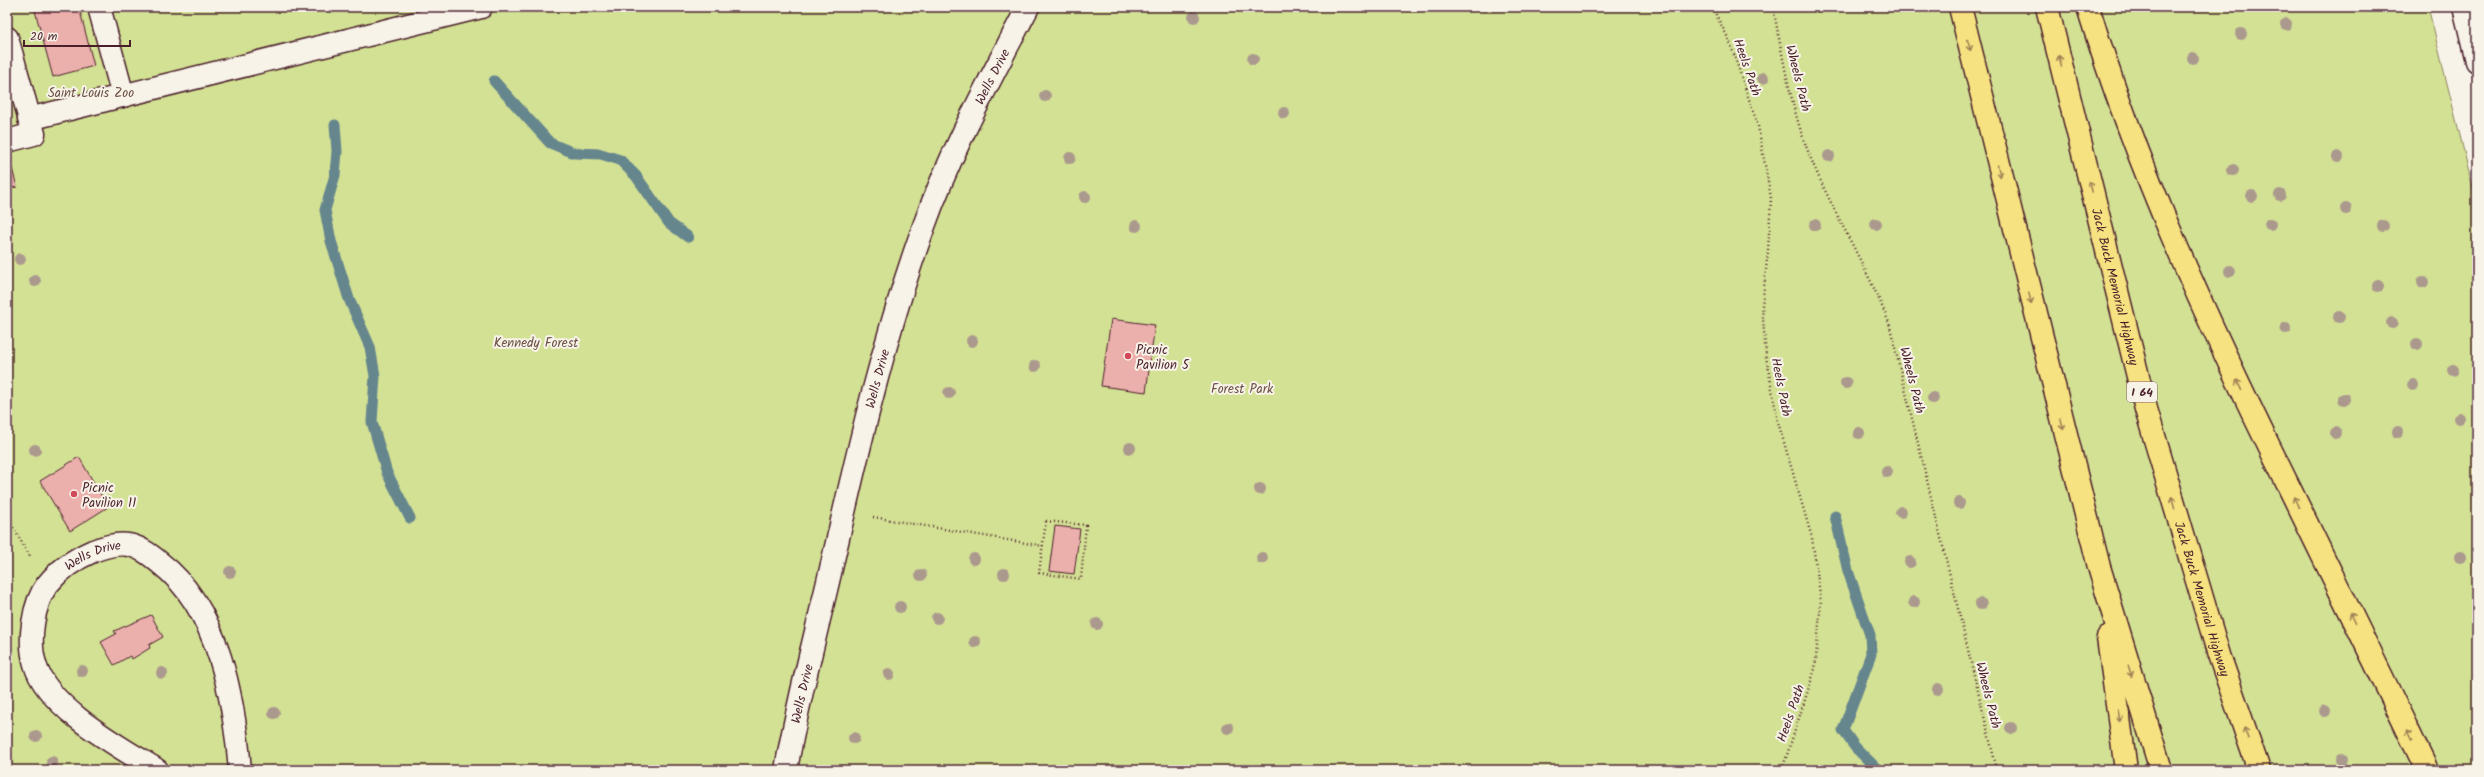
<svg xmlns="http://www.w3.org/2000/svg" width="2484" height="777" viewBox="0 0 2484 777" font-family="Kalam,sans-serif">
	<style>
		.green { fill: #d3e194; stroke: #8e8060 }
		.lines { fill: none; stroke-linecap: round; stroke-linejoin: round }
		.stream { stroke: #66868e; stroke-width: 11 }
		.building { fill: #ebafac; stroke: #4a1f2b }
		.minor-casing { stroke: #4a1f2b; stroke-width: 25 }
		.highway-casing { stroke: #4a1f2b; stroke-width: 25 }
		.path { stroke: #4a1f2b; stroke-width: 2.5; stroke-dasharray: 1 3; stroke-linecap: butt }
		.minor { stroke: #f7f3e8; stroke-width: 22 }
		.highway { stroke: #f7e281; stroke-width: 22 }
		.tree { fill: #ab998e }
		.oneway { stroke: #a08056 }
		.poi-dot { fill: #d1495b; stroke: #f7f3e8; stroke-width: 1.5 }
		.labels { text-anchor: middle; stroke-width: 4; stroke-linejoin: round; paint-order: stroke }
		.shield { fill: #f7f3e8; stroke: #7e5f64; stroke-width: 1 }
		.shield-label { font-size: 12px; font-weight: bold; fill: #4a1f2b }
		.street-label { font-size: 13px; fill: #4a1f2b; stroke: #f7f3e8 }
		.park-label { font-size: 13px; fill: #6c5045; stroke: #f7f3e8 }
		.poi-label { font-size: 13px; fill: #4a1f2b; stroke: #f7f3e8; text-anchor: start }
	</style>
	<rect width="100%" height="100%" fill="#f7f3e8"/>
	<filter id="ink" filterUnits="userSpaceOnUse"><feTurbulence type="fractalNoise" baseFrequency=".025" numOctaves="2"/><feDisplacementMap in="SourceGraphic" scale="8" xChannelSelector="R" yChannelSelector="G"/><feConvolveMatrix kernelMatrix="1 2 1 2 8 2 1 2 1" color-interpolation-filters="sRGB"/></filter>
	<g filter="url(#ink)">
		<path class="green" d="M7 7H2428L2477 204V770H7Z"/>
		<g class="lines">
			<path class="stream" d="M494 81 550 143 574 153 601 154 620 160 636 176 669 223 688 237
				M335 125 337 151 335 175 325 210 331 241 349 299 370 347 375 376 372 422 387 473 410 518
				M1835 516 1848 571 1870 635 1871 654 1843 730 1855 747 1878 770"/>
		</g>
		<path class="building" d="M34 7H79L94 66 53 77Z
			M9 157 17 187 7 189V158Z
			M1111 319 1155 325 1146 392 1101 386Z
			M79 457 108 507 70 531 40 481Z
			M1055 526 1080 529 1074 574 1049 571Z
			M151 615 163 637 149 645 150 648 132 659 130 656 114 665 101 642 116 634 114 631Z"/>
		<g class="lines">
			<defs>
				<g id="minor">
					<path d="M99 7 123 96"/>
					<path d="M2464 7 2477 61"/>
					<path d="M7 38 34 134 7 141"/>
					<path d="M29 119 481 7"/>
					<path id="s1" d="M157 770C120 747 47 708 35 664 28 641 33 604 47 585 59 570 77 558 93 551 103 547 118 543 129 545 140 547 152 556 160 563 219 608 234 700 240 770"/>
					<path id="s2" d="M786 770C797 704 815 638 830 573 857 455 883 339 924 226 951 150 991 78 1028 7"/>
				</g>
				<g id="highway">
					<path d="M1960 7 2099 567 2161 770"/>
					<path id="s3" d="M2047 7 2146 409 2219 655 2259 770"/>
					<path d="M2088 7C2138 172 2211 329 2287 483 2334 579 2381 674 2427 770"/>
					<path d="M2108 637 2126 770"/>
				</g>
			</defs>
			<use href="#minor" class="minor-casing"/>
			<use href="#highway" class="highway-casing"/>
			<path class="path" d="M1712 7 1729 40 1758 126 1771 198 1768 251 1762 306 1766 357 1778 422 1812 538 1821 601 1815 669 1782 770
				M1773 7C1782 53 1790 102 1806 146 1829 207 1865 262 1889 323L1997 770
				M7 517 31 558
				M873 517 1043 546
				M1046 521 1086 525 1081 579 1039 573Z"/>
			<use href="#minor" class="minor"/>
			<use href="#highway" class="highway"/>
		</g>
		<g class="tree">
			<circle cx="1194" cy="17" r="6"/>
			<circle cx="2286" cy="24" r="6"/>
			<circle cx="2241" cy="34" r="6"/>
			<circle cx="2193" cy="58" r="6"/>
			<circle cx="1253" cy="59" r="6"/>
			<circle cx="1763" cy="78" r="6"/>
			<circle cx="1045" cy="96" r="6"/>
			<circle cx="1284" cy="113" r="6"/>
			<circle cx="1829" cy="156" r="6"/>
			<circle cx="2338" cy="157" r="6"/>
			<circle cx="1070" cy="158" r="6"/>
			<circle cx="2233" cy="170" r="6"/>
			<circle cx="2280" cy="195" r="6"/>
			<circle cx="2252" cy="196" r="6"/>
			<circle cx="1085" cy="197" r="6"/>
			<circle cx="2346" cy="209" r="6"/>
			<circle cx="1876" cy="224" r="6"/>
			<circle cx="2270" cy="224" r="6"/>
			<circle cx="1815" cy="225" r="6"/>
			<circle cx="1136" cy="226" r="6"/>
			<circle cx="2383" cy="226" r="6"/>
			<circle cx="20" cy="259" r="6"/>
			<circle cx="2230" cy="271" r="6"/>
			<circle cx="35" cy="281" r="6"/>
			<circle cx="2423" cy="282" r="6"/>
			<circle cx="2378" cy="286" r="6"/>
			<circle cx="2339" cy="317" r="6"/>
			<circle cx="2392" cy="323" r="6"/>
			<circle cx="2286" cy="328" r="6"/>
			<circle cx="972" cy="341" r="6"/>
			<circle cx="2417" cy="344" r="6"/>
			<circle cx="1035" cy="366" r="6"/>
			<circle cx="2453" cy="370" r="6"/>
			<circle cx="1846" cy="383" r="6"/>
			<circle cx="2413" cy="385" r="6"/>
			<circle cx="949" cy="393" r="6"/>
			<circle cx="1933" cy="398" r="6"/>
			<circle cx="2344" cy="399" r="6"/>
			<circle cx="2459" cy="418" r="6"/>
			<circle cx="2398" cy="432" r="6"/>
			<circle cx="1859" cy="433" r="6"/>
			<circle cx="2336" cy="433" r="6"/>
			<circle cx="1130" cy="448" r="6"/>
			<circle cx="35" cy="450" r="6"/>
			<circle cx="1887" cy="472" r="6"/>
			<circle cx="1260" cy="489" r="6"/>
			<circle cx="1959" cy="503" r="6"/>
			<circle cx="1901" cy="512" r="6"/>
			<circle cx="2460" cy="557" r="6"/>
			<circle cx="1262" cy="558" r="6"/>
			<circle cx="974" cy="559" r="6"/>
			<circle cx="1910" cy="562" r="6"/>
			<circle cx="230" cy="572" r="6"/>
			<circle cx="1004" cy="574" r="6"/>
			<circle cx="921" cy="575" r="6"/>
			<circle cx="1914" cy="602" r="6"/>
			<circle cx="1981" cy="604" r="6"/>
			<circle cx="900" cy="607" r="6"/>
			<circle cx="937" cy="618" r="6"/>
			<circle cx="1097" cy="624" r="6"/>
			<circle cx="975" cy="642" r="6"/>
			<circle cx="82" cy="671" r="6"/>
			<circle cx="162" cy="673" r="6"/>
			<circle cx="889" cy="674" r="6"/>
			<circle cx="1938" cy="689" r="6"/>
			<circle cx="2325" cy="711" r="6"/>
			<circle cx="274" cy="713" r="6"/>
			<circle cx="1228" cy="728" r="6"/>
			<circle cx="2011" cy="728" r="6"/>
			<circle cx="36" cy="736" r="6"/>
			<circle cx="854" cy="738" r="6"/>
			<circle cx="2342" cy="759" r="6"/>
			<circle cx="52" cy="762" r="6"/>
		</g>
		<defs><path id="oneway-shaft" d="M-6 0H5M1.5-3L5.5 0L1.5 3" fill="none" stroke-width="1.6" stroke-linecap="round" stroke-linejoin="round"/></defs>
		<g class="oneway">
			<use href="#oneway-shaft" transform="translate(1969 45) rotate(76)"/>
			<use href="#oneway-shaft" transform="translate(2060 61) rotate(-104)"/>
			<use href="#oneway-shaft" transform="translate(1999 171) rotate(76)"/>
			<use href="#oneway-shaft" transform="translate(2091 187) rotate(-104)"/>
			<use href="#oneway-shaft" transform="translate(2030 298) rotate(76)"/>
			<use href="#oneway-shaft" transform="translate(2239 385) rotate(-115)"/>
			<use href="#oneway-shaft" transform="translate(2062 424) rotate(76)"/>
			<use href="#oneway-shaft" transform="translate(2296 502) rotate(-116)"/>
			<use href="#oneway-shaft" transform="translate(2173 503) rotate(-106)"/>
			<use href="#oneway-shaft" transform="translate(2353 618) rotate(-116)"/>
			<use href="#oneway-shaft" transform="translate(2130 671) rotate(73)"/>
			<use href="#oneway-shaft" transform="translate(2119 716) rotate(82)"/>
			<use href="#oneway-shaft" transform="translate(2246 733) rotate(-109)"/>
			<use href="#oneway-shaft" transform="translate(2410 735) rotate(-116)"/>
		</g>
	</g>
	<g class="poi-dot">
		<circle cx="1128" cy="356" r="4"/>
		<circle cx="74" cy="494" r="4"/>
	</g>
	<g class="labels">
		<rect class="shield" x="2127" y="382" width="30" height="20" rx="3"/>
		<g class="shield-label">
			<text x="2142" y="396">I 64</text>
		</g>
		<g class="street-label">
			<text transform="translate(1748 67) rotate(71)" y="5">Heels Path</text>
			<text dy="5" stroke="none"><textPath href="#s2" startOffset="726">Wells Drive</textPath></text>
			<text transform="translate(1799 78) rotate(76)" y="5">Wheels Path</text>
			<text dy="5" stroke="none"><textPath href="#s3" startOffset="288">Jack Buck Memorial Highway</textPath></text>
			<text dy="5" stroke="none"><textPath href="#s2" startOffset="402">Wells Drive</textPath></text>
			<text transform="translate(1913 380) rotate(76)" y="5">Wheels Path</text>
			<text transform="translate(1782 387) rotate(79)" y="5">Heels Path</text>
			<text dy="5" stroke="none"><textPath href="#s1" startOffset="303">Wells Drive</textPath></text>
			<text dy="5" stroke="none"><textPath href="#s3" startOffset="612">Jack Buck Memorial Highway</textPath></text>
			<text dy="5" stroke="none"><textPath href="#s2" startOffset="78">Wells Drive</textPath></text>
			<text transform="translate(1989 695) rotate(76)" y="5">Wheels Path</text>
			<text transform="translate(1790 713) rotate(-71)" y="5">Heels Path</text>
		</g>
		<g class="park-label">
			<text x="91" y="97">Saint Louis Zoo</text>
			<text x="536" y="347">Kennedy Forest</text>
			<text x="1242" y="393">Forest Park</text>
		</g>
		<g class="poi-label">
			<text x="1136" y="354">Picnic<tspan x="1136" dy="15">Pavilion 5</tspan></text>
			<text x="82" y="492">Picnic<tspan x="82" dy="15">Pavilion 11</tspan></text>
		</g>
	</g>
	<rect width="2484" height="777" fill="none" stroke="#f7f3e8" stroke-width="24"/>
	<rect x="12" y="12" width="2460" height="753" fill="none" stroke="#4a1f2b" stroke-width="1.5" filter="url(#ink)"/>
	<path d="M24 40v6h106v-6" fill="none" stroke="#4a1f2b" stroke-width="2"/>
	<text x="30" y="40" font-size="12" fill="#4a1f2b" stroke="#f7f3e8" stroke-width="3" paint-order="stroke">20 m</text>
</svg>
